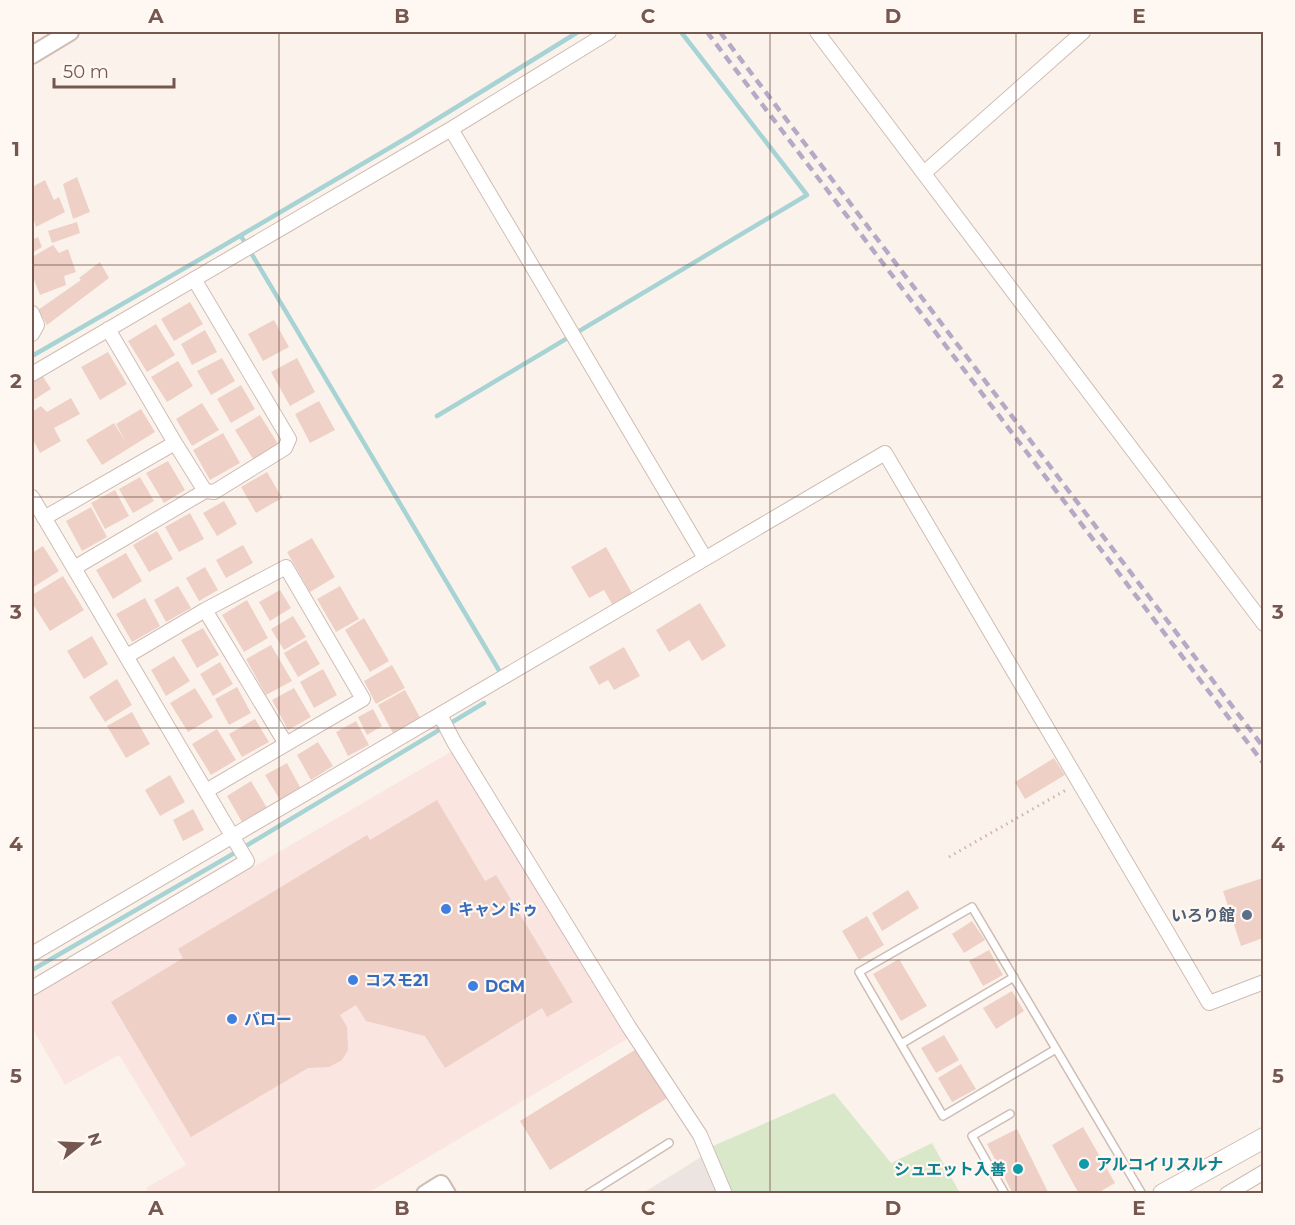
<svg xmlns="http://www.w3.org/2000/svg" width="1295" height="1225" viewBox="0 0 1295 1225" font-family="Montserrat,'Noto Sans JP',sans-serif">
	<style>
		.commercial { fill: #fae5e1 }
		.industrial { fill: #ebe4e0 }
		.green { fill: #dae8ca }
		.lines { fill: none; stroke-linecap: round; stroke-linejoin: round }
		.stream { stroke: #a8d3d4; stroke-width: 4.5 }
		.building { fill: #eed0c6 }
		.service-casing { stroke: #cfbcb4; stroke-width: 10 }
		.minor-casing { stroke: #cfbcb4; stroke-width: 16 }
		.tertiary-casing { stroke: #cfbcb4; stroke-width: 20 }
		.secondary-casing { stroke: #d1bcb2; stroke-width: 22 }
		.path { stroke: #d3b3a8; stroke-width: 3; stroke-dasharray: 1.5 4.5; stroke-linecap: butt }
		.service { stroke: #fff; stroke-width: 7 }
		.minor { stroke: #fff; stroke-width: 14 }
		.tertiary { stroke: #fff; stroke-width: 16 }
		.secondary { stroke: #fff; stroke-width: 20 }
		.rail { stroke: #b5aac5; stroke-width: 4.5; stroke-dasharray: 9 6; stroke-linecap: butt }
		.grid { fill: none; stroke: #745850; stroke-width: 1.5; stroke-opacity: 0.55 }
		.shop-dot { fill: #3f7fe0; stroke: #fef7f2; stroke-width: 2 }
		.service-dot { fill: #5c6f8a; stroke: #fef7f2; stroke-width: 2 }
		.culture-dot { fill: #0f9aa8; stroke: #fef7f2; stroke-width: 2 }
		.labels { text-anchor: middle; stroke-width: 4.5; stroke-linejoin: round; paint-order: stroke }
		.shop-label { font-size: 16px; font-weight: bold; fill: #366cbe; stroke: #fef7f2; text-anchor: start }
		.service-label { font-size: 16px; font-weight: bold; fill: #4e5e75; stroke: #fef7f2; text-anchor: end }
		.culture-label { font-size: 16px; font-weight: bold; fill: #0d838f; stroke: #fef7f2; text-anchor: start }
		.neatline { fill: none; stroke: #745850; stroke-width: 2 }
		.grid-label { font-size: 20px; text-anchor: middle; font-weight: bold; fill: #745850 }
	</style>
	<rect width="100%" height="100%" fill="#fbf3eb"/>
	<path class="commercial" d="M452 751 627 1039 368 1193H149L146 1188 186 1165 119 1055 65 1085 32 1028V996Z"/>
	<path class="industrial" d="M701 1157 716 1193H643Z"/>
	<path class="green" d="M834 1093 891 1163 932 1143 960 1193H732L713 1146Z"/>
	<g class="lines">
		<path class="stream" d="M241 236 500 672
			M32 356 209 254 408 137 578 32
			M437 416 807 195 681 32
			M32 970 226 858 484 703"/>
	</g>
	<path class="building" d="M77 177 90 212 73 219 63 184Z
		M45 180 54 200 59 197 65 212 36 227 33 217 32 218V187Z
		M77 222 80 233 52 243 48 231Z
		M38 237 42 247 32 253V240Z
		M53 245 59 253 68 249 76 272 64 276 66 285 40 295 32 275V257Z
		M100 262 109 278 47 325 38 310 81 280 79 278Z
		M190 302 203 324 174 341 161 319Z
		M274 320 289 347 263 361 248 334Z
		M156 324 175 355 147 372 128 341Z
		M205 330 217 352 192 365 181 344Z
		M108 352 127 384 100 400 81 367Z
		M222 358 235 381 211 395 197 371Z
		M297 358 315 392 290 406 271 372Z
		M178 361 193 386 167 402 151 377Z
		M42 375 51 389 32 401V381Z
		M241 385 255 409 231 423 217 399Z
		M71 398 80 414 54 428 61 441 40 453 32 438V412L41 406 47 412Z
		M319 401 335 430 310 443 295 414Z
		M202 403 219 430 192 446 176 419Z
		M141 409 155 432 102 465 86 440 114 423 127 444 116 424Z
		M260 415 278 444 253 459 235 430Z
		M223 433 240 463 210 480 193 450Z
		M168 461 185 490 164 503 146 473Z
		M267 472 282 498 256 513 241 487Z
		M140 477 154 501 133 513 119 489Z
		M115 490 129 516 105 529 91 503Z
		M224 501 237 524 217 536 203 513Z
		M91 507 107 537 82 551 66 521Z
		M190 513 204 539 179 552 165 527Z
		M157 531 173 559 149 572 133 545Z
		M312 538 335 577 310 592 287 552Z
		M243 545 253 563 226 578 216 560Z
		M43 546 59 571 32 588V553Z
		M606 547 632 593 612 604 604 590 589 598 571 567Z
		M126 553 142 581 113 599 96 570Z
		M205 567 218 590 199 601 186 578Z
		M63 576 84 610 50 631 32 603V595Z
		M178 586 191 608 166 622 154 600Z
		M340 586 359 619 336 632 317 599Z
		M280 590 291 608 270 621 259 602Z
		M145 598 160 626 132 642 116 614Z
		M247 600 268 638 244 652 222 615Z
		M700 603 726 646 702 661 689 640 669 652 656 630Z
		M293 616 306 637 284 650 271 629Z
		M364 618 389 661 370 672 345 630Z
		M203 628 219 655 197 668 181 640Z
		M92 636 108 664 84 679 67 651Z
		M306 640 320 664 298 677 284 653Z
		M271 645 292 681 266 695 246 659Z
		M624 647 640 676 614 690 608 680 599 685 589 667Z
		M174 656 190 681 166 696 151 670Z
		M220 662 233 684 213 696 200 674Z
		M392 665 405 688 376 704 364 681Z
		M323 669 337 695 314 708 300 682Z
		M117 679 132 705 105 722 89 697Z
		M237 687 251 713 229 725 215 699Z
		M195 688 213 717 188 732 170 703Z
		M294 688 311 717 288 730 272 700Z
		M405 690 422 721 395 737 378 705Z
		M373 709 382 726 367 735 358 717Z
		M132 712 150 744 126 758 107 726Z
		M255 719 269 742 242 757 229 734Z
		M356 721 369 745 348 756 336 732Z
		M217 729 236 760 211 775 192 744Z
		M318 742 333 766 311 780 297 755Z
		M1054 758 1065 775 1025 799 1015 782Z
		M287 763 301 789 280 800 265 775Z
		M170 775 185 802 160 816 145 790Z
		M251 781 267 808 242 822 227 796Z
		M437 800 485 881 496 875 573 1002 547 1017 542 1008 445 1068 425 1036 366 1021 356 1005 340 1015 347 1027 348 1050 342 1060 329 1067 308 1068 191 1137 111 1002 183 958 178 949 367 835 370 840Z
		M193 809 204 830 183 841 173 820Z
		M1263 878V938L1241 946 1223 891Z
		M908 890 919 908 882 931 872 913Z
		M867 916 884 945 859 960 842 931Z
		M972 921 985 940 964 953 952 934Z
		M989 950 1003 975 983 986 969 961Z
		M899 959 927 1006 901 1021 873 974Z
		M1012 991 1024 1011 996 1029 983 1008Z
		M944 1035 959 1060 936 1073 921 1048Z
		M638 1048 669 1097 550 1170 520 1121Z
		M961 1064 976 1089 952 1102 938 1078Z
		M1083 1127 1115 1183 1096 1194H1079L1052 1145Z
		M1017 1129 1049 1194H1013L987 1144Z"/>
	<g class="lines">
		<defs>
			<path id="service" d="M901 1044 1014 977
				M1056 1049 943 1116 859 972 972 907 1142 1194
				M588 1194 669 1143
				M1005 1194 972 1136 1010 1114"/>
			<path id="minor" d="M817 32 1264 624
				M451 129 705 558
				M924 173 1083 32
				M194 279 289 439 285 448 214 492 205 491
				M32 313 37 325 32 334
				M32 374 451 129 609 32
				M32 497 247 861 32 988
				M44 518 175 443 108 329
				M74 568 205 491 175 443
				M205 610 286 567 363 699 206 791
				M127 656 205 610 286 744
				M440 715 454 742 629 1027 700 1135 725 1194
				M32 954 885 453 1209 1003 1264 982
				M1227 1194 1264 1172"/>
			<path id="tertiary" d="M32 55 70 32
				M425 1194 441 1184 447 1194"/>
			<path id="secondary" d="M1163 1194 1264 1138"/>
		</defs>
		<use href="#service" class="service-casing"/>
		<use href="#minor" class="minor-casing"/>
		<use href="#tertiary" class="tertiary-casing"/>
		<use href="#secondary" class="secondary-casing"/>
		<path class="path" d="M949 857 1066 790"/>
		<use href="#service" class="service"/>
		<use href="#minor" class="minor"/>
		<use href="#tertiary" class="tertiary"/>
		<use href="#secondary" class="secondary"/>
		<path class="rail" d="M707 32 1264 764
			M720 32 1264 748"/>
	</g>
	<path class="grid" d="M279 32V1194M525 32V1194M770 32V1194M1016 32V1194M32 265H1264M32 497H1264M32 728H1264M32 960H1264"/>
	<g class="shop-dot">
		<circle cx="446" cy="909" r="6"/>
		<circle cx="353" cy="980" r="6"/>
		<circle cx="473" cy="986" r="6"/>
		<circle cx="232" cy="1019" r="6"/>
	</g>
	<circle class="service-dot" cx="1247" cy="915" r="6"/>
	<g class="culture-dot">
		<circle cx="1084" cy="1164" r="6"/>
		<circle cx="1018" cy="1169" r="6"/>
	</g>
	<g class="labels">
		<g class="shop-label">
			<text x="458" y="915">キャンドゥ</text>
			<text x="365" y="986">コスモ21</text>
			<text x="485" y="992">DCM</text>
			<text x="244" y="1025">バロー</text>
		</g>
		<g class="service-label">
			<text x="1235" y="921">いろり館</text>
		</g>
		<g class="culture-label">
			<text x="1096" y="1170">アルコイリスルナ</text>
			<text x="1006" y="1175" text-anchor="end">シュエット入善</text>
		</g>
	</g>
	<rect width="1295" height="1225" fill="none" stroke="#fef7f2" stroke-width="66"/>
	<g transform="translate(81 1144) rotate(72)" stroke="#fef7f2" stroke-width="4.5" paint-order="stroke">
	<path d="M0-4.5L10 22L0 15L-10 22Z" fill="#745850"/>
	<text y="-9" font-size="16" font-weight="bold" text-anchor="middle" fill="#745850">N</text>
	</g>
	<path d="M54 78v9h120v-9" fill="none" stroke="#745850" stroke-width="3"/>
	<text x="63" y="78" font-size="18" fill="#745850" stroke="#fef7f2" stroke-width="4.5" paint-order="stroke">50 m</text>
	<rect x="33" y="33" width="1229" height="1159" class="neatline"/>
	<g class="grid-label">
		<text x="156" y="23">A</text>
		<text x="402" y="23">B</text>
		<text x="648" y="23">C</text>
		<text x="893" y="23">D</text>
		<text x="1139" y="23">E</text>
		<text x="16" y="156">1</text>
		<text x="1278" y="156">1</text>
		<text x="16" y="388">2</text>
		<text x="1278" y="388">2</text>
		<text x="16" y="619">3</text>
		<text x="1278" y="619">3</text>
		<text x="16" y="851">4</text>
		<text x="1278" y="851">4</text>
		<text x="16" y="1083">5</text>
		<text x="1278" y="1083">5</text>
		<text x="156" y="1215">A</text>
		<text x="402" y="1215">B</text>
		<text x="648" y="1215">C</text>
		<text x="893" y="1215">D</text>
		<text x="1139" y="1215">E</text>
	</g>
</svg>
